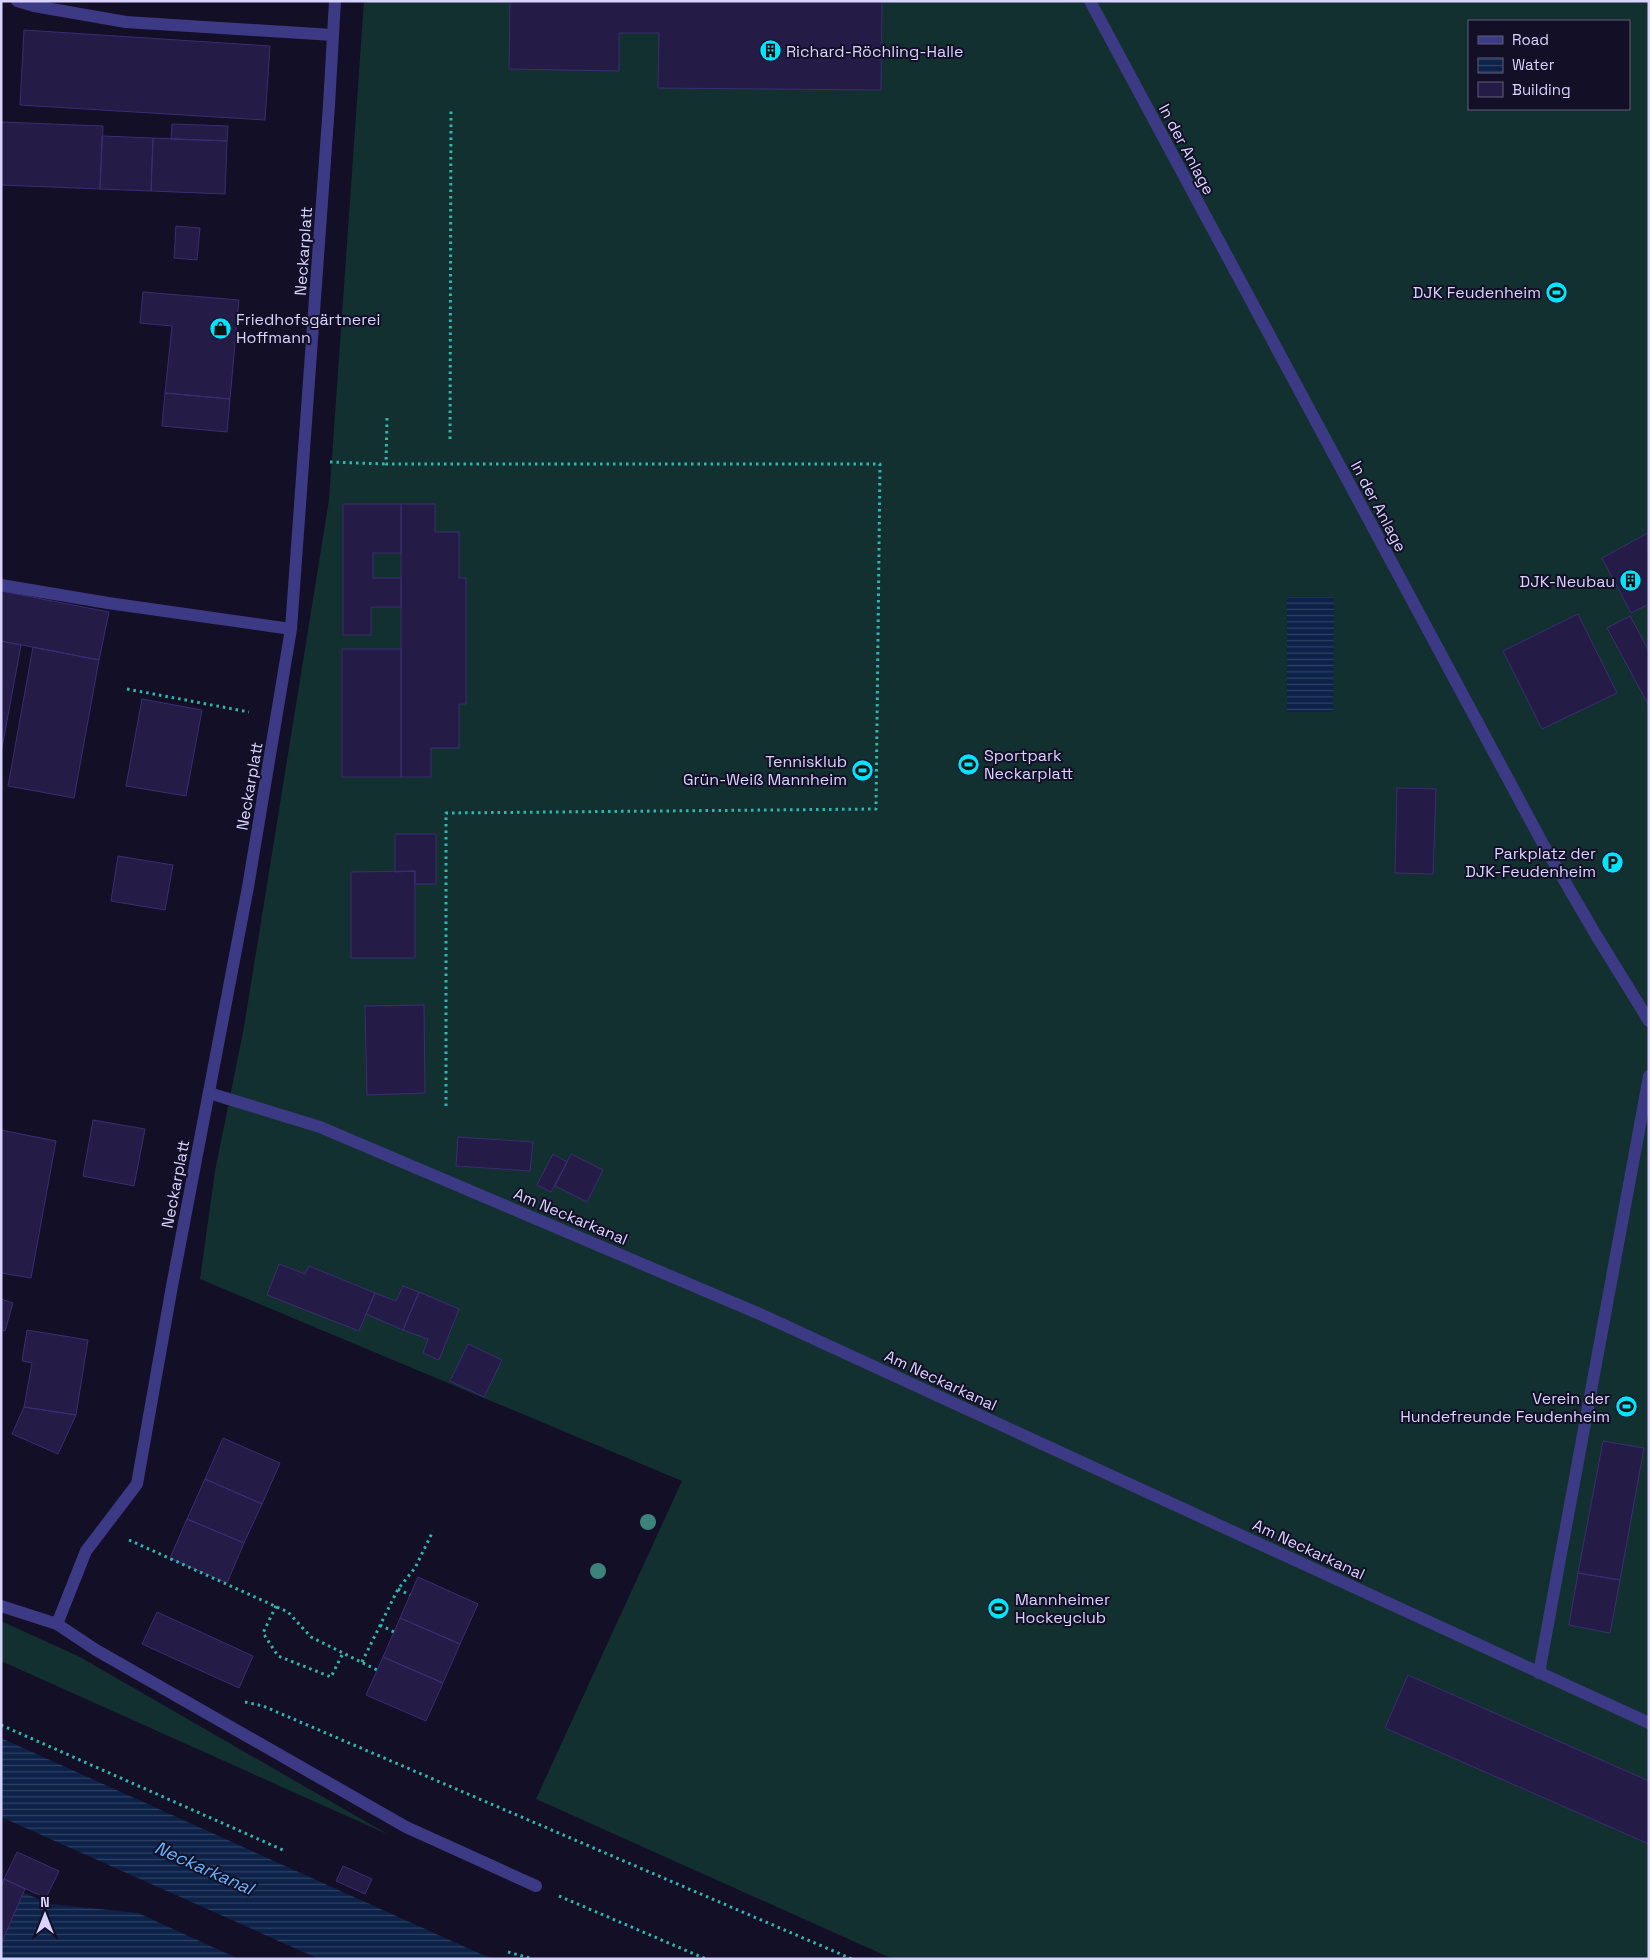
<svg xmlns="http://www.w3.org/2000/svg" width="1650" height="1960" viewBox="0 0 1650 1960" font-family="'Space Grotesk',sans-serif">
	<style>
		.grass { fill: #12302f; fill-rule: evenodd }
		.water { fill: url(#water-rules) }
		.building { fill: #241b47; stroke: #3b2d73 }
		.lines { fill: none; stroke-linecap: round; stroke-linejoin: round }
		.path { stroke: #2fb8b0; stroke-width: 3; stroke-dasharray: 2.5 4; stroke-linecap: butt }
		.minor { stroke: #3d3a85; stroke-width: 12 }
		.tree { fill: #3d827b }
		.labels { text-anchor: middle; stroke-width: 4; stroke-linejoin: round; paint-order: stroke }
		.poi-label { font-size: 16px; fill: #d9d4ff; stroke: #130f26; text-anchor: end }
		.street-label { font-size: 16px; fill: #d9d4ff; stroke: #130f26 }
		.water-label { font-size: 18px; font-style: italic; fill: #62b6ff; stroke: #130f26 }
	</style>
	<defs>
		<pattern id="water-rules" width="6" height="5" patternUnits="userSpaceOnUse" patternTransform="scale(1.25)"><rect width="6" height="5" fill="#0c2248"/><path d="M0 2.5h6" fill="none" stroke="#2f4163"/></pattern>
	</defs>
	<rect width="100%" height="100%" fill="#130f26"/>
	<path class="grass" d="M364 1H1649V1959H893L536 1799 682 1481 200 1279 215 1171 244 1027 329 500ZM1469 21H1629V109H1469Z
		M1 1621 80 1657 389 1835 1 1661Z"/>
	<path class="water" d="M1287 597H1334L1333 712H1287Z
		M1 1738 483 1955 495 1959H319L1 1817Z
		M1 1883 50 1904 138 1913 239 1959H2Z"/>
	<path class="building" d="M510 1H882L881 90 658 88 659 33H619V71L509 69Z
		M24 30 270 46 265 120 20 105Z
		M1 122 103 126 100 189 1 185Z
		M172 124 228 126 227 141 171 139Z
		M102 136 153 138 151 191 100 189Z
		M153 138 227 141 225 194 151 191Z
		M176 226 200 228 197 260 174 258Z
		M143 292 239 300 230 399 165 393 172 326 140 323Z
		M165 393 230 399 227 432 162 426Z
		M343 504H401V553H373V578H401V607H371V635H343Z
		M401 504H435V532H459V578H466V704H459V748H431V777H401Z
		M1648 533 1649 604 1631 613 1602 558Z
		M1 591 109 612 99 660 1 641Z
		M1578 614 1617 693 1542 729 1503 651Z
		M1630 616 1649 651V706L1607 628Z
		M1 641 21 645 1 753Z
		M33 647 99 660 74 798 8 786Z
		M342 649H401V777H342Z
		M142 699 202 710 186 796 126 786Z
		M1397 788 1436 789 1433 874 1395 873Z
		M395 834H436V884H415V871L395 872Z
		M118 856 173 865 165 910 111 901Z
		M415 871V958H351V872Z
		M424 1005 425 1093 367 1095 365 1006Z
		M93 1120 145 1129 134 1186 83 1176Z
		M1 1130 56 1141 31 1278 1 1273Z
		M458 1137 533 1142 530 1171 456 1166Z
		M553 1154 567 1162 551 1192 537 1185Z
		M571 1154 603 1170 587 1202 555 1186Z
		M279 1264 305 1274 309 1266 375 1293 359 1331 267 1295Z
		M403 1286 419 1292 403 1330 366 1314 375 1293 396 1301Z
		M419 1292 459 1309 439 1360 423 1353 428 1339 403 1330Z
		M1 1299 13 1303 5 1331 1 1330Z
		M27 1330 88 1340 76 1415 24 1407 32 1363 22 1361Z
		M468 1344 502 1360 484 1397 450 1381Z
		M24 1407 76 1415 58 1454 12 1434Z
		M223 1438 280 1463 262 1504 205 1479Z
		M1603 1441 1644 1448 1620 1580 1578 1573Z
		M205 1479 262 1504 244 1543 187 1519Z
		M187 1519 244 1543 227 1583 170 1558Z
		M1578 1573 1620 1580 1610 1633 1569 1625Z
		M418 1577 478 1604 460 1644 400 1618Z
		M157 1612 253 1656 239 1688 142 1644Z
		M400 1618 460 1644 443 1683 383 1657Z
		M383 1657 443 1683 426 1721 366 1695Z
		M1408 1675 1649 1781V1844L1385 1728Z
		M17 1852 59 1871 46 1898 4 1879Z
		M343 1866 372 1879 365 1894 336 1881Z
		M4 1879 25 1889 1 1944V1887Z"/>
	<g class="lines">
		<path class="path" d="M387 418 386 464H880L876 809 446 813V1110
			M450 439 451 111
			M330 462 386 464
			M127 689 249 712
			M129 1540 288 1612 311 1637 377 1670
			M398 1589 410 1595
			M276 1606 263 1633 278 1656 331 1677 343 1653
			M380 1625 394 1632
			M362 1662 398 1589 415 1568 433 1531
			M245 1702 263 1706 852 1959
			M1 1725 283 1850
			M559 1896 706 1959
			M508 1952 533 1959"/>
		<path class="minor" d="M17 1 34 6 126 22 333 35
			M1090 1 1543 844 1596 935 1649 1021
			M1 585 108 603 291 629
			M209 1093 320 1127 762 1315 1649 1723
			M1 1606 57 1624 96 1650 406 1827 536 1886
			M57 1624 86 1551 137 1484 172 1286 248 887 291 629 329 105 335 1
			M1539 1673 1649 1076"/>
	</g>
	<g class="tree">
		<circle cx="648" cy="1522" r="8"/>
		<circle cx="598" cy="1571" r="8"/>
	</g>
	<defs>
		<symbol id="building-disc" viewBox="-11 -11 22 22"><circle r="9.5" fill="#00e5ff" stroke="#130f26"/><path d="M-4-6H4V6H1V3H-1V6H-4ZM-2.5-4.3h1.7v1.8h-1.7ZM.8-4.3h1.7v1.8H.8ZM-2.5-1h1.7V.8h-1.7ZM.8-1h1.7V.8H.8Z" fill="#111"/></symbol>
		<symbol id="stadium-disc" viewBox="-11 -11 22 22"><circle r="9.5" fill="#00e5ff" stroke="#130f26"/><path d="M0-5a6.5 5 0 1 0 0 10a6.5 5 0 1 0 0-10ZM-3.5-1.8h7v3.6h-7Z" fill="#111"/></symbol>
		<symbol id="shop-disc" viewBox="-11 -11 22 22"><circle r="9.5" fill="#00e5ff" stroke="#130f26"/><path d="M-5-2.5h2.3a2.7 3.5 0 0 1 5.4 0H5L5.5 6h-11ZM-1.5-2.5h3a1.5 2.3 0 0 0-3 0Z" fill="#111"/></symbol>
		<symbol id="parking-disc" viewBox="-11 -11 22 22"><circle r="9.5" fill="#00e5ff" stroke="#130f26"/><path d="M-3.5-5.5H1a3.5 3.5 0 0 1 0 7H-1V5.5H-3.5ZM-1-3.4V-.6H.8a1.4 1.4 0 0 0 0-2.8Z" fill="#111"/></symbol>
	</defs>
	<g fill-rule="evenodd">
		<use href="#building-disc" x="758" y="38" width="25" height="25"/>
		<use href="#stadium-disc" x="1544" y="280" width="25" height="25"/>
		<use href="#shop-disc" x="208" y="316" width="25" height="25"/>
		<use href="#building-disc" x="1618" y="568" width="25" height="25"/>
		<use href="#stadium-disc" x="956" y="752" width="25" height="25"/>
		<use href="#stadium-disc" x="850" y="758" width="25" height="25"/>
		<use href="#parking-disc" x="1600" y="850" width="25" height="25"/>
		<use href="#stadium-disc" x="1614" y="1394" width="25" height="25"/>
		<use href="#stadium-disc" x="986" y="1596" width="25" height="25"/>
	</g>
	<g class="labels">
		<g class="poi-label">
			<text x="786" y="57" text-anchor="start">Richard-Röchling-Halle</text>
			<text x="1541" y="298">DJK Feudenheim</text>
			<text x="236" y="325" text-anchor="start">Friedhofsgärtnerei<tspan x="236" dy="18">Hoffmann</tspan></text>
			<text x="1615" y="587">DJK-Neubau</text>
			<text x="984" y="761" text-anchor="start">Sportpark<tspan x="984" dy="18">Neckarplatt</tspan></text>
			<text x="847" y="767">Tennisklub<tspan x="847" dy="18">Grün-Weiß Mannheim</tspan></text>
			<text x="1596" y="859">Parkplatz der<tspan x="1596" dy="18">DJK-Feudenheim</tspan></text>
			<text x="1610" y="1404">Verein der<tspan x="1610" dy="18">Hundefreunde Feudenheim</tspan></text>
			<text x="1015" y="1605" text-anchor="start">Mannheimer<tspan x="1015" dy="18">Hockeyclub</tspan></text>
		</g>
		<g class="street-label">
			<text transform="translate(1187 149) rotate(62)" y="6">In der Anlage</text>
			<text transform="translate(303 251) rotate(-86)" y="6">Neckarplatt</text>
			<text transform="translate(1379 506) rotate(62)" y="6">In der Anlage</text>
			<text transform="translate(249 786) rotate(-80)" y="6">Neckarplatt</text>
			<text transform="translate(175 1184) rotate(-79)" y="6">Neckarplatt</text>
			<text transform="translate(571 1216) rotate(23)" y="6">Am Neckarkanal</text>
			<text transform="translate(941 1380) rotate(25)" y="6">Am Neckarkanal</text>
			<text transform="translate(1309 1549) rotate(25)" y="6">Am Neckarkanal</text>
		</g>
		<g class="water-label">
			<text transform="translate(204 1868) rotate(24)" y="6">Neckarkanal</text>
		</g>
	</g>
	<rect width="1650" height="1960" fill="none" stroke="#d9d4ff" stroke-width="5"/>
	<rect x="1468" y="20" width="162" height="90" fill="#130f26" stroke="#625e7d"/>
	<rect x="1478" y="36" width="25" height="8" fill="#3d3a85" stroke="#625e7d"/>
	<text x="1512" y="45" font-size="15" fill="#d9d4ff">Road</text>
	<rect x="1478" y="58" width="25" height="15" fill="url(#water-rules)" stroke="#625e7d"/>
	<text x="1512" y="70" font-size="15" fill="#d9d4ff">Water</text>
	<rect x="1478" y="82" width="25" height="15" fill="#241b47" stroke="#625e7d"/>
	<text x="1512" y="95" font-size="15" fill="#d9d4ff">Building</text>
	<g transform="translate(45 1915)" stroke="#130f26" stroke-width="4" paint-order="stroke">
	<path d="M0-4L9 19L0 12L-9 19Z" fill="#d9d4ff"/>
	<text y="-8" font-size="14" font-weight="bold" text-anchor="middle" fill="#d9d4ff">N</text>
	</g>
</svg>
